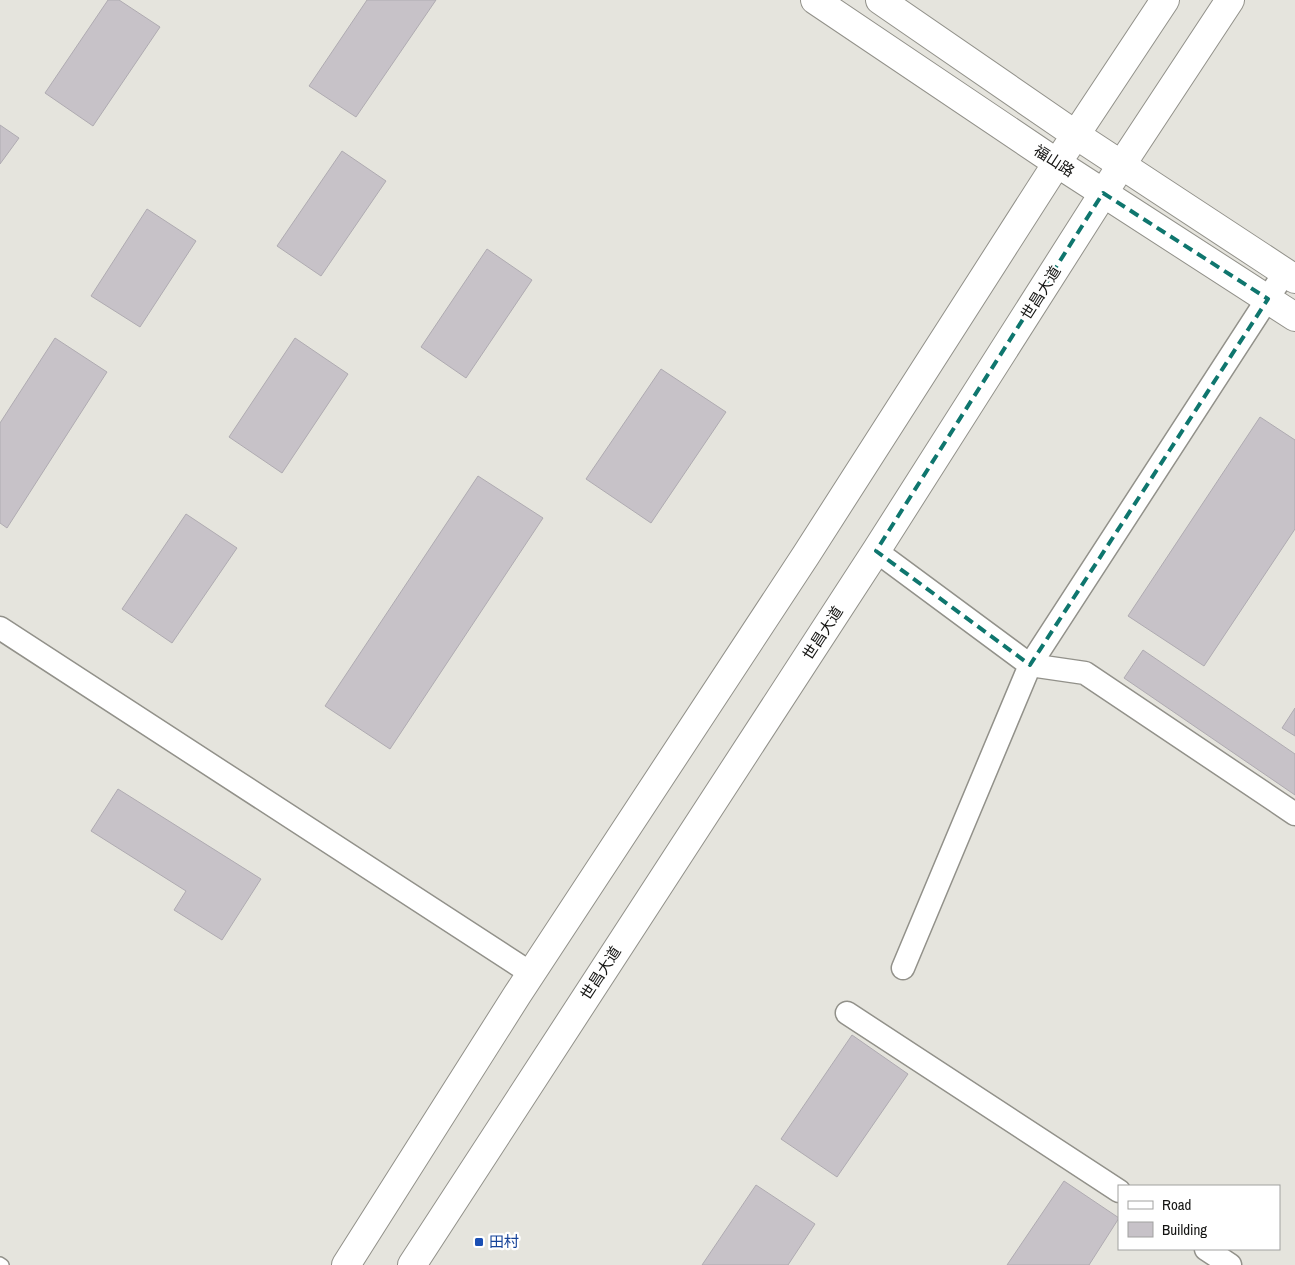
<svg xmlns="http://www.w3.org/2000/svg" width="1295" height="1265" viewBox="0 0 1295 1265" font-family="'Archivo Narrow','Noto Sans SC',sans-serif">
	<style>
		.building { fill: #c7c2c8; stroke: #afabb1 }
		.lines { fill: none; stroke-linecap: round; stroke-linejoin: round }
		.lane-casing { stroke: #92918a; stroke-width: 14 }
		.street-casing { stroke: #92918a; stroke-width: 25 }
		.primary-casing { stroke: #92918a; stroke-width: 30 }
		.lane { stroke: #fff; stroke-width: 11 }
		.street { stroke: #fff; stroke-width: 22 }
		.primary { stroke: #fff; stroke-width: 28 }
		.marked { fill: none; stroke: #0f766e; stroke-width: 4; stroke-dasharray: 10 6; stroke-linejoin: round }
		.transit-dot { fill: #1a4fb4; stroke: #fff; stroke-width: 2 }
		.labels { text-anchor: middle; stroke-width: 4.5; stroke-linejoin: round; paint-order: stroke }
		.street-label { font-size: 15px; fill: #141412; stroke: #fff }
		.transit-label { font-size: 15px; fill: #164399; stroke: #fff; text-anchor: start }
	</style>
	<rect width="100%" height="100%" fill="#e5e4dd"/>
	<path class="building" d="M108 0H119L160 27 93 126 45 93Z
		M367 0H436L356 117 309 86Z
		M0 125 19 138 0 164Z
		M342 151 386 181 321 276 277 246Z
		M147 209 196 241 140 327 91 296Z
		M487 249 532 280 466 378 421 347Z
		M55 338 107 372 7 528 0 523V423Z
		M295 338 348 374 282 473 229 437Z
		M661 369 726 412 651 523 586 479Z
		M1260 417 1295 440V529L1204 666 1128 616Z
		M478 476 543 518 390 749 325 706Z
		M186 514 237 548 172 643 122 609Z
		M1143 650 1295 754V795L1124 678Z
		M1295 708V736L1282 728Z
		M118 789 261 879 222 940 174 910 186 891 91 831Z
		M852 1035 908 1074 837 1177 781 1139Z
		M1064 1181 1119 1218 1089 1265H1007Z
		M756 1185 815 1224 788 1265H702Z"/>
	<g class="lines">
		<defs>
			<path id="lane" d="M0 1263 3 1265"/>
			<path id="street" d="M876 551 1030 665 1085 673 1295 814
				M0 628 532 974
				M903 968 1030 665 1285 272
				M847 1013 1119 1191
				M1206 1249 1230 1265"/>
			<path id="primary" d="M815 0 1057 163 1295 317
				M880 0 1076 135 1295 279
				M346 1265 517 995 806 555 1057 163 1165 0
				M412 1265 876 551 1122 164 1230 0"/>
		</defs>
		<use href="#lane" class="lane-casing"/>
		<use href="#street" class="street-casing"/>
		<use href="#primary" class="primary-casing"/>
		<use href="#lane" class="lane"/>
		<use href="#street" class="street"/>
		<use href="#primary" class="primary"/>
	</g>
	<path class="marked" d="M1103 193 1268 299 1030 665 876 551Z"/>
	<rect class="transit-dot" x="474" y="1237" width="10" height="10" rx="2.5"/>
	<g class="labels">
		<g class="street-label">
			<text transform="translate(1054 161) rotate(33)" y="5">福山路</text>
			<text transform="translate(1041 293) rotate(-58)" y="5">世昌大道</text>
			<text transform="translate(823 633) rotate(-57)" y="5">世昌大道</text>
			<text transform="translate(601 973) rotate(-57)" y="5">世昌大道</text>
		</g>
		<g class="transit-label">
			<text x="489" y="1247">田村</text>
		</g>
	</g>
	<rect x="1118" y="1185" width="162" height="65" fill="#ffffff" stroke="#a1a1a0"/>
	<rect x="1128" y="1201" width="25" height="8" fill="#ffffff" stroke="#a1a1a0"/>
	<text x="1162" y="1210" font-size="15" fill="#141412">Road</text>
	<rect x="1128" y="1222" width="25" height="15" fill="#c7c2c8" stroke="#a1a1a0"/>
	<text x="1162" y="1235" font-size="15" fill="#141412">Building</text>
</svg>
